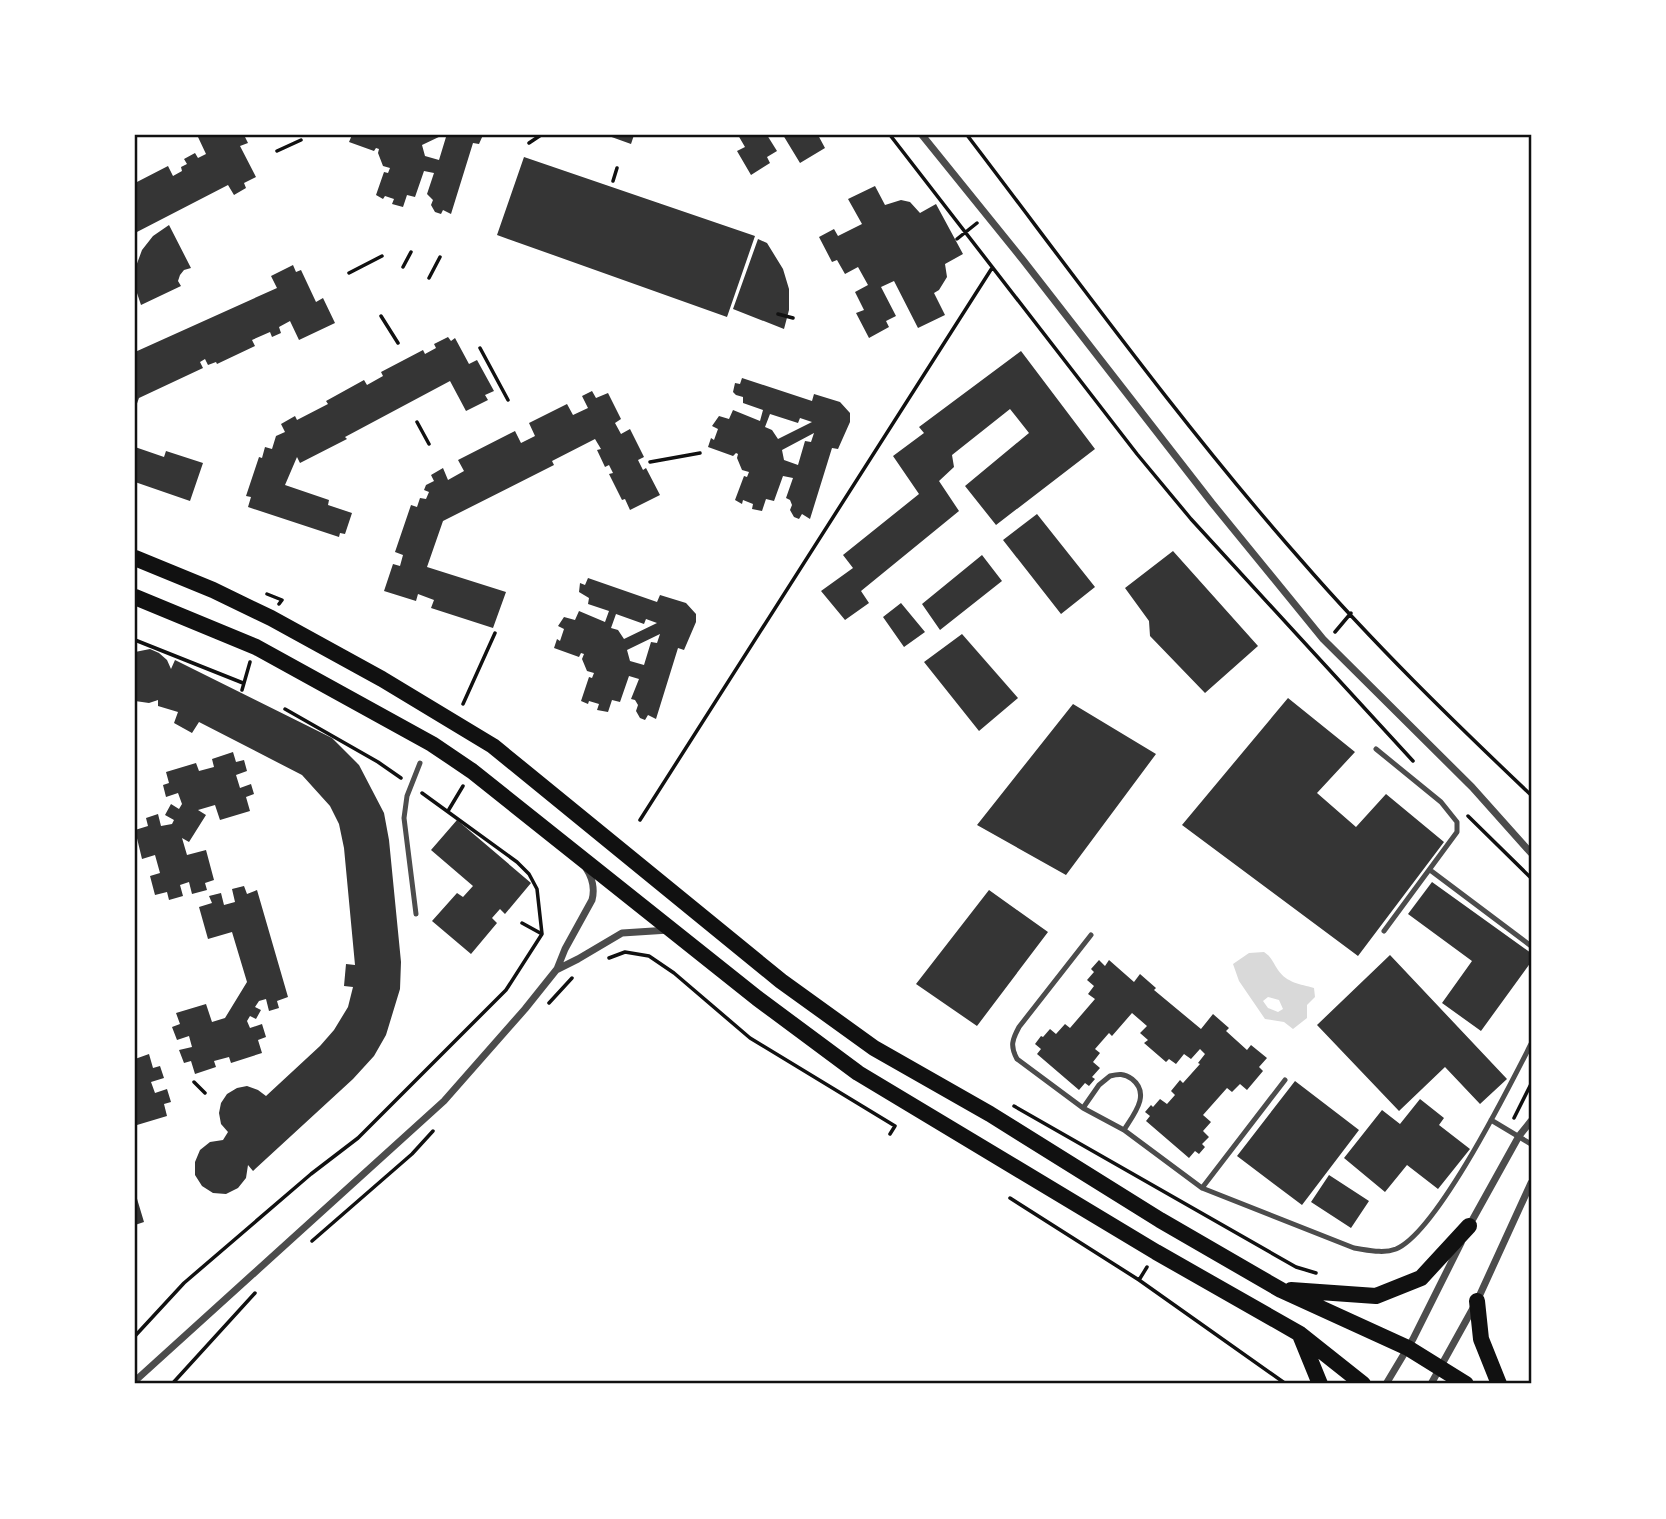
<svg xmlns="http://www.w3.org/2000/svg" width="1666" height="1519" viewBox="0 0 1666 1519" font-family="'Sofia Sans Condensed',sans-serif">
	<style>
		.water { fill: #d9d9d9; fill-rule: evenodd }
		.building { fill: #353535; fill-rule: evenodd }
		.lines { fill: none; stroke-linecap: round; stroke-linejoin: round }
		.path { stroke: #111; stroke-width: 3.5 }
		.service { stroke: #4c4c4c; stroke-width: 5 }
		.minor { stroke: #4c4c4c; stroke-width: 7 }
		.primary { stroke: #111; stroke-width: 16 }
		.neatline { fill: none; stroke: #111; stroke-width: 2.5 }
	</style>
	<rect width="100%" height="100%" fill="#fff"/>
	<path class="water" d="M1264 952C1272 957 1273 963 1278 970 1287 983 1300 984 1314 988L1315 997 1307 1005V1018L1293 1029 1284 1022 1265 1019 1239 981 1233 964 1249 953ZM1268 997 1279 1000 1283 1009 1278 1012 1268 1008 1263 1001Z"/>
	<path class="building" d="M202 135H244L248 143 240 146 256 177 244 183 246 188 234 195 228 185 135 233V183L168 166 173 176 182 171 181 167 187 164 184 159 195 153 198 158 206 154 198 137Z
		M352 135H443L422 145 425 156 439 160 446 137H452L453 135H483L479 144 473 143 451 214 443 210 441 214 435 212 431 205 433 200 427 194 434 173 424 171 415 197 407 195 403 207 392 204 394 199 385 196 383 199 376 195 384 172 388 173 390 168 383 166 378 153 379 149 376 148 374 151 349 142Z
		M606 135H634L631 144Z
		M738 135H767L777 151 767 157 770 163 751 175 737 151 745 147Z
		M783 135H818L825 148 800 163Z
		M524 157 755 236 727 317 497 235Z
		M875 186 885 205 901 200 910 202 920 213 936 204 963 254 945 264 947 277 939 290 934 293 945 315 918 328 894 281 881 287 896 316 886 321 889 327 869 338 856 313 864 310 855 292 868 285 858 267 845 274 837 260 832 262 819 237 834 229 838 236 862 224 848 199Z
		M169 225 191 268 184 270 180 275 178 281 181 286 141 305 135 287V269L142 250 153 236Z
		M758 239 767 243 783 269 789 289V310L784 329 733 309Z
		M293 265 296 272 301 270 316 302 323 298 335 323 299 340 290 321 279 327 281 333 272 337 270 332 252 340 255 346 217 364 216 362 208 365 205 359 200 362 203 368 139 398 135 409V352L277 288 271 276Z
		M448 337 451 341 455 338 469 364 477 360 494 391 485 395 488 400 466 411 450 381 345 437 347 439 300 463 297 457 285 485 329 500 328 505 352 513 345 534 340 533 339 537 248 507 251 497 246 496 259 457 262 458 265 447 272 449 276 436 285 432 281 424 295 416 297 420 328 404 326 401 364 380 367 385 383 376 381 372 423 350 425 354 436 348 434 344Z
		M1021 351 1095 449 996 525 965 486 1029 433 1010 409 952 455 954 467 939 481 959 511 861 591 869 603 845 620 821 591 853 568 843 555 919 494 893 456 924 433 919 427Z
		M742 378 812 401 814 394 840 402 850 413V422L838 449 832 448 810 519 802 514 799 519 794 517 790 510 792 505 790 500 786 498 793 478 783 476 774 501 766 499 762 511 752 509 753 504 743 500 742 504 735 500 744 476 747 477 749 472 742 470 737 458 738 454 736 453 733 456 708 447 711 438 714 440 718 429 712 426 719 416 729 419 733 410 760 421 763 410 743 403V397L736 395 733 392 735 383 740 384ZM770 414 798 423 800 418 812 422 778 439 772 430 765 427ZM814 433 811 442 805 441 798 465 784 460 782 450Z
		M592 391 596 398 608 393 621 419 615 423 621 434 630 429 644 457 638 460 643 470 646 468 660 495 630 510 625 499 622 500 609 474 613 473 609 465 605 467 597 450 601 449 595 439 552 461 554 465 443 521 427 567 506 592 493 628 431 608 434 600 418 594 416 601 384 591 393 564 400 566 403 555 395 552 411 505 417 507 420 498 426 499 429 492 424 490 426 485 434 481 431 475 443 468 448 480 464 471 458 460 515 431 521 443 535 436 529 423 567 404 573 415 588 408 582 396Z
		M135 447 164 457 166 451 203 463 190 501 135 482Z
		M1037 514 1095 587 1061 614 1003 540Z
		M1173 551 1258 646 1205 693 1150 636 1149 621 1125 588Z
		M982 555 1002 581 940 630 922 604Z
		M588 578 657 602 660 595 686 603 696 614V622L684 650 678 648 656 719 648 715 645 720 640 718 636 711 638 705 635 700 631 699 639 679 629 676 620 702 612 700 608 712 597 710 599 704 589 701 588 704 581 701 589 677 592 678 594 673 587 671 582 659 584 654 581 653 579 657 554 648 557 639 560 641 564 629 558 626 564 617 575 620 579 611 605 622 609 611 588 604 589 598 579 592 580 583 585 585ZM616 614 644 624 646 619 657 623 624 639 618 630 611 628ZM660 634 657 643 651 642 644 665 630 661 627 650Z
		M901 603 925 632 904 647 883 617Z
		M962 634 1018 698 979 731 924 662Z
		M150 649 159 653 167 660 171 669 175 660 332 738 359 765 384 813 389 840 401 962 400 989 386 1035 374 1056 353 1079 253 1171 248 1165 246 1178 238 1188 226 1194 213 1193 202 1186 195 1175V1162L200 1150 210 1142 223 1140 228 1132 221 1124 219 1113 221 1103 227 1094 237 1088 247 1086 258 1090 266 1096 320 1046 334 1030 348 1007 353 987 344 986 346 964 355 965 344 848 339 824 330 806 302 775 199 722 192 733 174 723 178 712 158 706V700L149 703 135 701V652Z
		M1288 698 1355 752 1317 793 1356 827 1386 794 1444 842 1358 956 1182 825Z
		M1073 704 1156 754 1066 875 977 825Z
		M233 752 236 762 244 760 247 771 236 775 240 788 251 784 254 794 246 797 250 811 220 820 215 805 198 810 206 815 189 842 182 838 187 855 206 850 214 880 205 883 207 890 192 894 189 882 180 885 183 896 169 900 167 892 155 895 150 876 160 873 155 855 142 859 135 830 148 826 146 818 158 814 161 826 172 824 174 820 165 815 171 804 179 809 182 804 178 793 166 797 163 785 169 783 166 772 196 763 199 771 214 767 212 759Z
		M457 820 531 883 505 914 500 909 492 918 497 923 471 954 432 921 457 893 463 897 473 886 431 850Z
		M1432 882 1531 953V962L1481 1031 1442 1003 1472 961 1408 914Z
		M244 886 247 894 257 890 288 997 277 1001 279 1008 269 1011 266 999 259 1001 255 1007 261 1010 256 1019 250 1016 247 1021 250 1028 262 1024 266 1037 258 1040 262 1053 231 1063 229 1057 214 1061 216 1067 195 1074 191 1061 184 1063 179 1050 192 1047 189 1036 177 1040 172 1027 180 1024 176 1013 206 1004 212 1022 225 1018 247 982 232 932 208 939 199 907 212 903 209 896 221 893 224 905 235 902 232 889Z
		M989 890 1048 932 977 1026 916 984Z
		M1390 955 1507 1079 1480 1104 1445 1067 1399 1111 1317 1025Z
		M1099 960 1105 966 1109 960 1134 982 1140 974 1156 988 1154 990 1201 1029 1213 1014 1229 1028 1226 1031 1247 1050 1251 1045 1267 1058 1259 1067 1263 1071 1247 1090 1240 1084 1232 1092 1227 1088 1203 1115 1211 1122 1203 1131 1209 1137 1202 1144 1205 1147 1199 1154 1195 1151 1189 1158 1146 1121 1150 1116 1145 1112 1151 1105 1153 1107 1160 1099 1167 1104 1175 1095 1171 1091 1180 1080 1183 1083 1200 1064 1198 1063 1205 1054 1200 1049 1191 1059 1184 1054 1176 1064 1169 1059 1166 1062 1144 1043 1148 1040 1140 1033 1147 1026 1132 1013 1112 1036 1109 1033 1095 1049 1100 1053 1093 1062 1100 1068 1092 1077 1095 1079 1089 1086 1085 1083 1079 1090 1037 1054 1041 1049 1035 1044 1041 1036 1043 1037 1050 1029 1056 1034 1065 1024 1070 1028 1095 999 1088 994 1094 986 1087 980 1094 972 1091 969Z
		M149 1054 153 1068 160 1066 164 1078 151 1082 155 1093 167 1089 171 1102 164 1104 167 1116 137 1125 135 1117V1059Z
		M1295 1081 1359 1130 1302 1205 1237 1156Z
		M1420 1099 1444 1118 1439 1125 1470 1149 1438 1189 1407 1165 1385 1192 1344 1158 1382 1110 1400 1124Z
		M1329 1175 1369 1201 1351 1228 1311 1202Z
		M135 1192 144 1222 135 1225Z"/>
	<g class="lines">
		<path class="path" d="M890 135 1137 454 1191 519 1413 761
			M967 135C1076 278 1182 425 1301 560 1373 643 1452 720 1531 795
			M529 143 541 135
			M277 151 301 140
			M613 181 617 168
			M957 239 977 223
			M403 267 411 252
			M349 273 382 256
			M429 278 440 257
			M778 314 793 318
			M381 316 398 343
			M480 348 508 400
			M417 422 429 444
			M650 462 700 453
			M267 594 282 600 279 604
			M1335 632 1351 613
			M135 640 243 683
			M242 690 250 662
			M463 704 495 633
			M285 709 378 762 401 778
			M448 811 463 786
			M1468 816 1531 878
			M640 820 992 268
			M522 923 542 934
			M609 958 625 952 649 956 674 973 750 1038 895 1126 890 1134
			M549 1003 572 978
			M194 1082 205 1093
			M1014 1106 1296 1267 1316 1273
			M1514 1118 1531 1084
			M1010 1198 1139 1280 1286 1384
			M312 1241 412 1154 433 1131
			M1139 1280 1147 1267
			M135 1336 184 1283 311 1174 358 1138 506 990 542 934 537 889 529 874 517 862 422 793
			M172 1384 255 1293"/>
		<path class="service" d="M1376 749 1441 802 1457 822V832L1384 931
			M1430 870 1531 946
			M416 914 404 818 407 796 420 763
			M1091 935 1019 1027C1012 1040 1010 1046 1017 1059L1083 1108 1124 1130 1202 1188 1354 1248C1368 1250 1383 1254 1396 1249 1437 1232 1509 1087 1531 1044
			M1083 1108 1099 1085 1110 1076C1118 1074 1124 1073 1132 1079 1151 1094 1134 1114 1124 1130
			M1491 1120 1531 1144
			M1202 1188 1285 1080"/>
		<path class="minor" d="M922 135 1023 260 1212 503 1323 639 1472 787 1531 853
			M558 969 578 959 622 933 669 930
			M1469 1226 1519 1136 1531 1121
			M135 1381 444 1101 525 1009 557 969 565 949 592 900C595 889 592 877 586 868
			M1386 1384 1413 1339 1461 1243
			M1431 1384 1477 1301 1531 1183"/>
		<path class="primary" d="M135 558 213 590 271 618 382 679 493 746 781 981 874 1048 990 1114 1160 1220 1281 1290 1408 1348 1466 1384
			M135 597 256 647 432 744 472 771 757 998 858 1073 1156 1252 1300 1334 1363 1384
			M1291 1290 1376 1296 1421 1278 1469 1226
			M1477 1301 1481 1339 1499 1384
			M1300 1335 1320 1384"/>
	</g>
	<rect width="1666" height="1519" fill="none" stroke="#ffffff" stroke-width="273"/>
	<rect x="136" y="136" width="1394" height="1246" class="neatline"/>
</svg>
